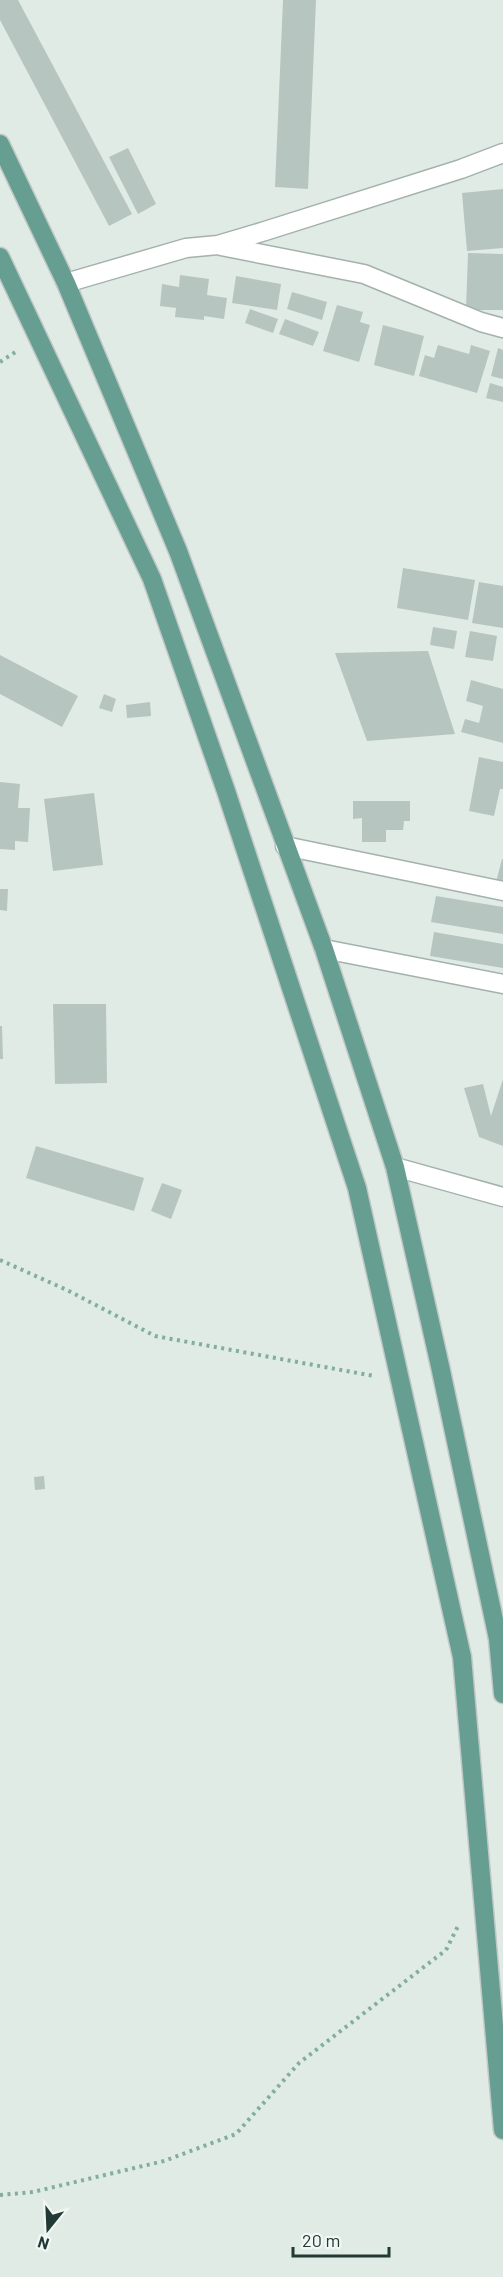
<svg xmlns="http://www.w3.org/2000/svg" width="503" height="2277" viewBox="0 0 503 2277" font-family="Barlow,sans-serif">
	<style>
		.building { fill: #b6c5bf }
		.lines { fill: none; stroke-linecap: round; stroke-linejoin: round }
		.street-casing { stroke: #a3b2ad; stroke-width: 21 }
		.primary-casing { stroke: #c1c8c6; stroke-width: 21 }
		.path { stroke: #82ada1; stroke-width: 4; stroke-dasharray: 3 4.5; stroke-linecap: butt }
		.street { stroke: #fff; stroke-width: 18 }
		.primary { stroke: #669f92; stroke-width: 18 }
	</style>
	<rect width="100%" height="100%" fill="#e0ebe6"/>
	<path class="building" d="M0 0H18L132 214 109 226 0 20Z
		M283 0H316L308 189 275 187Z
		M128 148 156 204 138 214 109 157Z
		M503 189V248L467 251 462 193Z
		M468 253 503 254V310H466Z
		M180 275 209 279 207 295 227 298 224 319 204 316V320L175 317 176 308 160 306 162 284 179 287Z
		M236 276 281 284 277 310 232 303Z
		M292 292 327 302 322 320 287 309Z
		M337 305 363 312 360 322 370 325 359 362 323 351Z
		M250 309 278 319 273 333 245 323Z
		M285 319 319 332 313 346 279 334Z
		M383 325 424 336 414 376 374 365Z
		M438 345 469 354 471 345 490 351 477 393 419 376 425 355 434 358Z
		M498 348 503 350V379L491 376Z
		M490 383 503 387V402L486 398Z
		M403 568 475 580 468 620 397 608Z
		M479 582 503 586V628L472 623Z
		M433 627 457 631 454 649 430 645Z
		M470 631 497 636 493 661 465 657Z
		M428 651 455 734 367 741 335 653Z
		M0 655 78 696 62 727 0 694Z
		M471 680 503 689V743L461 732 465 719 479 723 483 706 466 701Z
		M104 694 116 699 112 712 99 708Z
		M150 702 151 716 127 718 126 705Z
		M479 757 503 762V789H500L494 816 469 811Z
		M0 782 20 784 18 808H30L28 842 15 841V850L0 849Z
		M94 793 103 865 53 871 44 799Z
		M353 801H410V821H404L403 830H386V842H362V818L353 819Z
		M502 859H503V884L496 882Z
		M0 889H8L7 911 0 910Z
		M436 896 503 907V934L431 922Z
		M434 932 503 944V968L430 956Z
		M53 1004H106L107 1083 55 1084Z
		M0 1026H2L3 1059H0Z
		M503 1079V1146L479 1137 464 1088 483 1084 491 1116Z
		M36 1146 144 1178 134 1211 26 1178Z
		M162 1183 182 1190 171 1219 151 1211Z
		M44 1476 45 1489 35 1490 34 1477Z"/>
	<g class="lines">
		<defs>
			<path id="street" d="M221 246 364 274 481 322 503 328
				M66 283 186 248 218 245 265 231 461 169 503 153
				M285 846 503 891
				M324 949 503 984
				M395 1167 503 1197"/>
			<path id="primary" d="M0 144 66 283 178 551 324 949 395 1167 440 1366 498 1639 503 1694
				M0 257 152 579 226 791 357 1188 462 1657 503 2130"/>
		</defs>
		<use href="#street" class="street-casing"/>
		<use href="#primary" class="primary-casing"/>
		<path class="path" d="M0 362 17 351
			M0 1260 67 1290 155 1336 374 1376
			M0 2195 33 2192 164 2161 236 2134 299 2063 446 1950 459 1924"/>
		<use href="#street" class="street"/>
		<use href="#primary" class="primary"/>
	</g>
	<g transform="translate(48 2229) rotate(198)" stroke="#f1f7f4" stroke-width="4.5" paint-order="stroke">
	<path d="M0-4.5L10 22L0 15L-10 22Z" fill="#223a35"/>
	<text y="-9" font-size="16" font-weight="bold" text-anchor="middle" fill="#223a35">N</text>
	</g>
	<path d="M293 2247v9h96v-9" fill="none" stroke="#223a35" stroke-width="3"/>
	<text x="302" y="2247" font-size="18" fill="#223a35" stroke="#f1f7f4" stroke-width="4.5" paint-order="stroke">20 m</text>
</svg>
